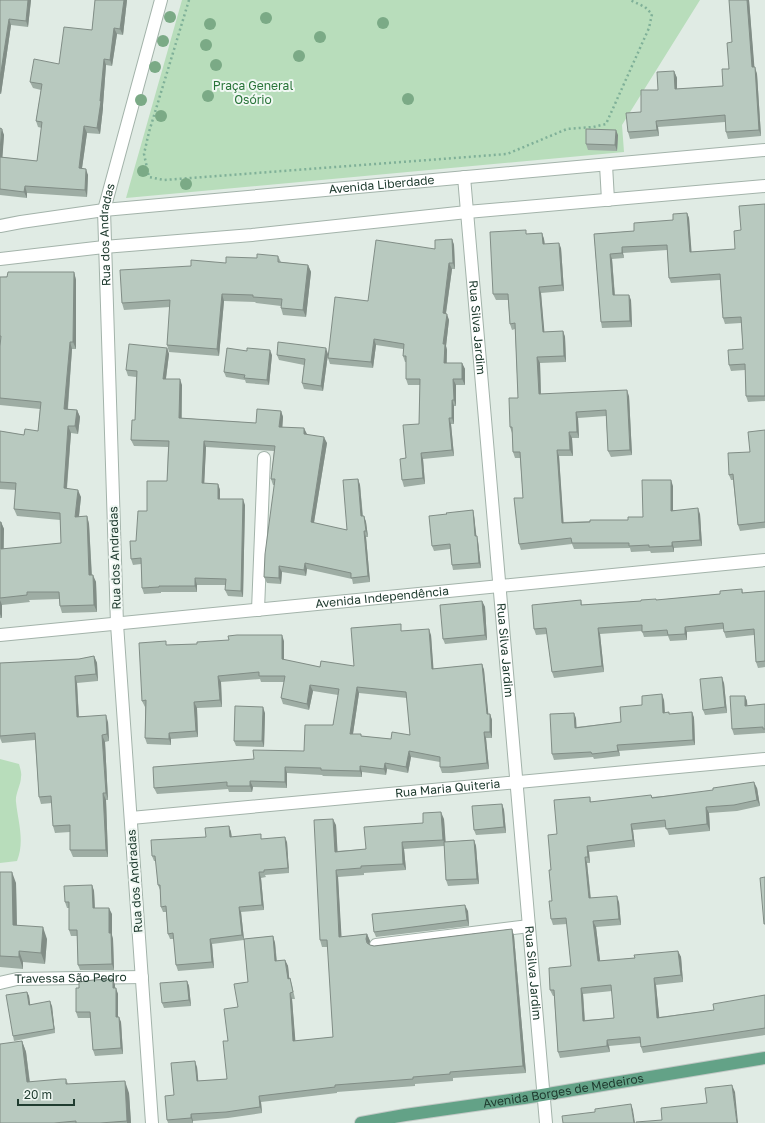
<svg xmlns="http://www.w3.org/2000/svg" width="765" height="1123" viewBox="0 0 765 1123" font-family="'Golos Text',sans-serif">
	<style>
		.green { fill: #b8ddbb }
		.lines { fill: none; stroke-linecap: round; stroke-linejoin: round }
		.minor-casing { stroke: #a3b3aa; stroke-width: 14 }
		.major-casing { stroke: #c1c8c5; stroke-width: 14 }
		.path { stroke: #7fb098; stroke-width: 2.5; stroke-dasharray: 2 3; stroke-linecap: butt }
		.minor { stroke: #fff; stroke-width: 12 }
		.major { stroke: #63a287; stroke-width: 12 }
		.tree { fill: #7baa86 }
		.wall { fill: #9eada4; fill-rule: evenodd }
		.shaded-wall { fill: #818d86 }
		.building { fill: #b8c9bf; stroke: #818d86; fill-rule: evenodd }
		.labels { text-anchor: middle; stroke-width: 4; stroke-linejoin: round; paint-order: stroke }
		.park-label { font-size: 12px; fill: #297439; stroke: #f0f8f3 }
		.street-label { font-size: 12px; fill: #203c30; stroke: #f0f8f3 }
	</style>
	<rect width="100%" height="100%" fill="#e0ebe4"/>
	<path class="green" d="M182 0H700L622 125 624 152 126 198Z
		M0 759 19 764C20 768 22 773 21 777 21 785 15 794 16 802 18 822 25 841 17 861L0 863Z"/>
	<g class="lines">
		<defs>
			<g id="minor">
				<path d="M606 165 608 200"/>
				<path id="s1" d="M464 177 546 1123"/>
				<path id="s2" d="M0 226 21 222 104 210 765 150"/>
				<path d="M0 259 104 247 252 235 467 212 765 186"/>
				<path d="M258 610 264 458"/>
				<path id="s3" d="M0 635 765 560"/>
				<path id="s4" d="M131 818 765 759"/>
				<path d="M376 945 529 926"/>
				<path id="s5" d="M0 983 17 979 142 977"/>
				<path id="s6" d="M152 1123 117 624 104 210 161 0"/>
			</g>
			<g id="major">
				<path id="s7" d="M361 1123 405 1115 524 1098 765 1058"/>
			</g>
		</defs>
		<use href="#minor" class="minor-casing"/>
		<use href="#major" class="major-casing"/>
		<path class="path" d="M189 0 149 132 144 154 149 177 164 180 507 154 567 129 593 127 606 124 649 28 652 14 645 7 630 0"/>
		<use href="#minor" class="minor"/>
		<use href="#major" class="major"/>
	</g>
	<g class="tree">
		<circle cx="170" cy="17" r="6"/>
		<circle cx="266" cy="18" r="6"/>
		<circle cx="383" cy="23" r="6"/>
		<circle cx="210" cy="24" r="6"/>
		<circle cx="320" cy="37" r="6"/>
		<circle cx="163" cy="41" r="6"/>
		<circle cx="206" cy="45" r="6"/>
		<circle cx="299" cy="56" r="6"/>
		<circle cx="216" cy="65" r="6"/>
		<circle cx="155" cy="67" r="6"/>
		<circle cx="208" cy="96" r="6"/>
		<circle cx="408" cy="99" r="6"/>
		<circle cx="141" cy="100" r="6"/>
		<circle cx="161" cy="116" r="6"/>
		<circle cx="143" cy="171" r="6"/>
		<circle cx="186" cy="184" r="6"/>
	</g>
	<path class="wall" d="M0 0H31L28 27 11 25 1 94H0Z
		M95 0H127L123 35 117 34 112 66 106 65 103 105V108L100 134 87 133 82 168 88 175 87 197 27 193V198L0 195V128L4 135 2 157 37 161 42 128 38 127 36 121 41 90 33 88 30 82 59 64 92 30Z
		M729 0H749L754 67 757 74 761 136 728 139 726 132 725 122 658 127 659 136 630 139 628 132 641 112 674 71 677 78V89L723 86 729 69 732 42Z
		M618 135 617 151 588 150 586 144Z
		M765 204V401L748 402 746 396 745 370 731 371 729 365 743 349 741 323 725 324 723 318 720 280 671 283 669 278 667 250 623 253 624 258 612 259 615 295 631 300 632 327 602 328 601 322 594 234 634 231 673 220 687 213 689 218 691 252 735 249 741 230Z
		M542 233 544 239 545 244 561 248 564 291 541 293 544 332 563 331 565 337 566 362 540 363 541 394 629 396 632 455 611 457 608 451 606 416 578 418 579 438H572L573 456H559L563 522 628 520 643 517 673 486V510L700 514 702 546 674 548V552L651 553 650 551 631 552 630 548 574 549 572 544 521 550 519 544 523 498 520 458H515L513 452 512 433 510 427 518 398 515 329 512 330 510 324 508 300H496L493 294 527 234Z
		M452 239 454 245 455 269H452L446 314 449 320 446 346 447 350V363H462L465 369V385H456V406H454V424H451L454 456 423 459 425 484 404 487 402 480 406 458 419 424 420 385H408L406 379V362H405L403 356V349L376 345 373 368 330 364 328 358 368 301 435 249Z
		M278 256 281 262 308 265 311 272 306 317 283 315 281 308V306L256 303 255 302 224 301 219 356 169 352 167 345 170 307 124 310 122 303 191 266 226 263 257 258Z
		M74 272 76 280V349H72L68 409 77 410 80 417 78 434 71 433 67 489 81 497 79 517 87 516 89 524 92 575 96 582 97 612 62 613 60 606 59 599 29 600 30 602 2 605V618H0V522H1L4 529V549L61 543 60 520 17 516 14 509 16 490 0 489V431L24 435 38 431 40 409 0 405V277Z
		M167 348 169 354 166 379 182 385V418L256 423 281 411 283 417 282 427 307 435 327 443 314 523 347 530 358 479 360 485 363 516H364L366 522 368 537H366L370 582 353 584 352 579 307 569 306 576 282 572 281 584 267 583 264 577 275 485H273L271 479 274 451 206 447 204 483 218 484 220 490V499L245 505 243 597 228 596 225 590 226 585H197V592H161V593L144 594 142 588 141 564 133 565 131 559 136 541 147 511 167 481 168 447 134 446 131 440 135 420 136 377 128 376 126 370Z
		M328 354 323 391 304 389 302 383 304 365 279 360 277 355Z
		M272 355 269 385 246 383 245 380 226 377 224 372Z
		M765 430V528L740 531 738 525 733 480H731L729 475 750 452Z
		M473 510 474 515 476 536 478 541 481 568 453 570 452 565 450 549 434 551 432 546 447 514Z
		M742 589 743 593 765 591V667L758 668 756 662 754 635 726 638 724 632V629L687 632V640L670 641 668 636 644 637 642 631 600 634 604 672 554 678 552 672 547 634 536 635 534 629 581 600 582 605 657 600 720 594Z
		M482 601 485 607 487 640 445 644 443 639Z
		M403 631 431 635 433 669 482 664 484 670 488 714H490L492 720V738H486L489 769 452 773H442L440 767V762L411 757 408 773 387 769 386 775 362 772V777L323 776 322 775 287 773V788L253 787 252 792H229L228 789 157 794 154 788 254 759 304 751 333 725 338 695 313 691 309 710 283 704 281 698 284 682H261L260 679 221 682 222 707 197 708 198 737 171 739V745L147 744 145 738V707L142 701 168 645 284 641V660L320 667 354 666ZM359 693 407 698 410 735 391 739 361 736V734H353Z
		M94 656 97 663 98 681 77 683 79 716 108 722 109 741 105 742 108 800H106L108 857H73L70 850V832L55 833 53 826 52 803 41 804 39 797 35 740 2 743 0 738V663L79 659Z
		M724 683 727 713 705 715 703 710Z
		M745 696 747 701V706L765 704V734V733L734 735 732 729Z
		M664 700 665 713 669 712V714L692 712 694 718 695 745 619 751 620 756 594 759 593 757 554 760 552 754 576 718V727L621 722 642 705Z
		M265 713 264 747 236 746 234 741Z
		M757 788 760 806 737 811 709 813 710 831 669 835 666 827 633 830 635 847 589 852 590 863H587L591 898 619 902 621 925 596 927 600 961 635 958 678 951 681 957 683 982 656 985 659 1017 714 1010 765 995V1035L643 1053 641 1047V1043L609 1046 610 1052 560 1058 558 1052 554 996H553L550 990 571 966 567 924 553 925 551 919 552 901 551 870 557 834 590 797 591 802 652 797ZM612 991 614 1018 585 1020 583 994Z
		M502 804 504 810 506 833 476 835 474 830Z
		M444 819 445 842 474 840 476 846 479 884 448 886 446 880 444 846 404 849 406 870 364 873V875L338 877 341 937 367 934 370 941 369 944 370 945 374 946 512 929 514 936 526 1073 453 1078V1081L415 1084V1086L337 1092V1093L261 1102 262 1113 228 1118 193 1121V1123H168L167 1120 174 1095 197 1067 198 1081 227 1079 228 1041 238 1007 248 982 244 940 212 944 214 968 178 971 176 965 174 939H170L168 934 166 912H163L161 907 160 890 158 885 156 861H154L152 856 206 837 229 826 231 832 232 837 263 839 287 842 289 873 265 875 266 877 261 878 264 910 241 912 244 939 273 936 275 943 277 961 285 960 288 966 289 978H290L292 985 295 999H292L295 1041 333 1037 328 947H322L320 940 336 825 337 851 366 849 423 823Z
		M0 872 16 883 17 925 47 939 45 964 23 962V969L0 967Z
		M92 885 94 891 95 908 112 914V936L113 939 114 970H80L78 965 77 936H71L69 930V908H67L65 902Z
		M468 911 469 926 376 937 374 932Z
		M113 979 115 985V988L118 994V1017L121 1022 123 1054 95 1056 93 1050 91 1018H78L76 1012Z
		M187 981 189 986 191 1006 164 1008 162 1003Z
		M27 992 29 996 30 1005 52 1006 55 1033 14 1041 13 1036Z
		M22 1041 26 1052 30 1082 66 1079 68 1084 129 1093 131 1123H0Z"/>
	<path class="shaded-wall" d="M28 0H31L28 27 26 21Z
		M124 0H127L123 35 120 29Z
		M747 0H749L755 74 752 67Z
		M9 19 11 25 1 94 0 92V78Z
		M114 28 117 34 112 66 110 60Z
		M104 59 106 65 103 105V108L100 134 97 128Z
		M755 67 757 74 761 136 759 130Z
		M674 71 677 78V96L675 89Z
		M656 121 658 127 659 136 657 130Z
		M84 126 87 133 81 175 79 168Z
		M2 129 4 135 2 164 0 159V150Z
		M616 130 618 135 617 151 615 145Z
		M86 169 88 175 87 197 85 190Z
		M25 186 27 193V198L24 192Z
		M687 213 689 218 692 257 690 252Z
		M542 233 544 239 545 250 543 244Z
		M452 239 454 245 455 269 453 263Z
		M559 243 561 248 564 291 562 285Z
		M622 247 623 253 624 258 622 253Z
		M610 254 612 259 615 300 613 295Z
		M449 263 452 269 445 319 443 313Z
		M308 265 311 272 306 317 303 310Z
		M74 272 76 280V349L73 342Z
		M539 287 541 293 545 338 543 332Z
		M222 294 224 301 219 356 217 349Z
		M629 295 631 300 632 327 630 321Z
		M447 314 449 320 446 346 447 350 446 369 444 363 443 344Z
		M563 331 565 337 566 362 564 356Z
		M374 339 376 345 373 368 371 362Z
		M70 342 72 349 67 416 64 409Z
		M167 348 169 354 165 385 163 379Z
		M326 348 328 354 323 391 321 386Z
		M270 350 272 355 269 385 267 380Z
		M537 357 540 363 541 400 539 394Z
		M462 363 465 369V385L462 379Z
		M180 379 182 385 181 424 179 418Z
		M453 379 456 385V406L454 400Z
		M627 390 629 396 632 455 630 450Z
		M452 400 454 406V424L452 418Z
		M77 410 80 417 78 434 75 426Z
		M281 411 283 417 282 433 279 427Z
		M576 412 578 418 579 438 577 432Z
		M449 418 451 424 454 456 452 450Z
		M68 426 71 433 66 496 64 488Z
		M304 428 307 434H304Z
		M569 432 572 438 573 456 570 450Z
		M324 437 327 443 313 528 311 522Z
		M204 441 206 447 204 489 202 483Z
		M557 450 559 456 564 528 562 523Z
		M421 453 423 459 425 484 423 478Z
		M358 479 360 485 363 522 361 516Z
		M671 480 673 486V516L671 511Z
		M218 484 220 490V505L218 499Z
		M78 490 81 497 78 524 75 517Z
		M243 499 245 505 243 597 241 591Z
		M698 508 700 514 702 546 700 540Z
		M473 510 474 515 477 541 475 536Z
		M87 516 89 524 92 583 89 575Z
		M364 516 366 522 368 537 366 531Z
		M1 522 4 529 3 557 1 549Z
		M364 531 366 537 370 582 368 576Z
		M477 536 478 541 481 568 479 563Z
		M672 542 674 548V552L672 546Z
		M305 563 307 569 306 576 304 570Z
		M279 566 282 572 281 584 279 578Z
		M93 575 96 582 97 612 94 605Z
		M195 578 197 585V592L195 586Z
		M0 600 2 605V618L0 614Z
		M482 601 485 607 487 640 485 635Z
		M685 627 687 632V640L685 634Z
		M598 628 600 634 604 672 602 666Z
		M429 629 431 635 434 675 432 669Z
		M282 635 284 641V666L282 659Z
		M94 656 97 663 98 681 96 674Z
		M482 664 484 670 489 720 487 714Z
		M75 676 77 683 79 723 77 717Z
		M218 676 221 682 222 707 220 700Z
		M722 677 724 683 727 713 725 707Z
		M310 685 313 691 309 710 307 704Z
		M357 687 359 693 352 740 350 734Z
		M662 694 664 700 665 718 663 713Z
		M745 696 747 701 748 712 745 706Z
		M194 702 197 708 198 737 196 731Z
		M263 707 265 713 264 747 262 741Z
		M692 712 694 718 695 745 693 740Z
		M574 713 576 718 577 733 575 728Z
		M490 714 492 720V738L490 732Z
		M106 715 108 722 109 741 107 734Z
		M484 732 486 738 489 769 487 763Z
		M169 733 171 739V745L169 739Z
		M102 735 105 742 108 800 106 793Z
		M617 745 619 751 620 756 618 751Z
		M409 751 411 757 408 773 406 767Z
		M385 763 387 769 386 775 384 769Z
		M360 766 362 772V777L360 771Z
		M285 767 287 773V788L285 782Z
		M250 781 253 787 252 792 250 786Z
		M754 782 757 788 760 806 757 800Z
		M103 793 106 800 108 857 106 850Z
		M502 804 504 810 506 833 504 827Z
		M706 807 709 813 710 831 707 824Z
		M441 812 444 819 446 846 443 840Z
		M333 819 336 825 338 858 335 852Z
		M631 824 633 830 635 847 633 840Z
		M229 826 231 832 232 842 230 837Z
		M285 837 287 842 289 873 288 868Z
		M474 840 476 846 479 884 477 879Z
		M402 842 404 849 406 870 403 864Z
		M587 846 589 852 590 863 588 857Z
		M585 857 587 863 591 904 589 898Z
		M336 870 338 877 342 944 339 937Z
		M12 872 16 883 17 936 13 925Z
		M259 872 261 878 264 910 262 905Z
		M92 885 94 891 95 914 93 908Z
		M617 896 619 902 621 925 619 919Z
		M465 905 468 911 469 926 467 920Z
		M239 907 241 912 244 940 242 935Z
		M109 908 112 914V935L113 939 114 970 112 964 109 933Z
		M593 921 596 927 601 968 598 961Z
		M43 927 47 939 45 964 41 953Z
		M512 929 514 936 526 1073 523 1066Z
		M367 934 370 941 369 946 366 939Z
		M273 936 275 943 277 968 275 961Z
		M210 939 212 944 214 968 212 962Z
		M19 951 23 962V969L19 957Z
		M678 951 681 957 683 982 681 975Z
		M285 960 288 966 290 985 288 979Z
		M654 978 656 985 660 1024 657 1018Z
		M113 979 115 985V994L113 988Z
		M187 981 189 986 191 1006 189 1000Z
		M116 988 118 994V1022L116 1017Z
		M581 988 583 994 585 1027 583 1021Z
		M27 992 29 996 31 1010 29 1005Z
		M290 993 292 999 296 1048 293 1041Z
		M50 1001 52 1006 55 1033 54 1029Z
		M119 1017 121 1022 123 1054 121 1048Z
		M607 1040 609 1046 610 1052 607 1046Z
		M22 1041 26 1052 31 1094 27 1082Z
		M195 1061 197 1067 199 1088 197 1081Z
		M125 1081 129 1093 131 1123H127V1121Z
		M732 1085 735 1092 738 1123H737Z
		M259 1096 261 1102 262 1113 260 1107Z
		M631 1104 633 1110 635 1123H634Z
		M191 1114 193 1121V1123L191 1118Z"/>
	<path class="building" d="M0 0H28L26 21 9 19 0 78Z
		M95 0H124L120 29 114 28 110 60 104 59 100 101H101L97 128 84 126 79 168 86 169 85 190 25 186 24 192 0 189V157L37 161 42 122 36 121 42 84 30 82 34 59 59 64 64 27 92 30Z
		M729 0H747L752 67H755L759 130 726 132 725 115 656 121 657 130 628 132 626 113 641 112V90H658L657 72 674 71 675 89 723 86 722 69H729L727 43 732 42Z
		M0 128 2 129 0 150Z
		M586 129 616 130 615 145 586 144Z
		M765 204V396H746L745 364 729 365 728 350 743 349 741 317 723 318 720 274 669 278 667 245 622 247V253L610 254 613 295H629L630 321 601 322 594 234 634 231V223L673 220V214L687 213 690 252 735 249 734 231 741 230 739 206Z
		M526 230V234L542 233 543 244 559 243 562 285 539 287 543 332 563 331 564 356 537 357 539 394 627 390 630 450 608 451 606 410 576 412 577 432H569L570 450H557L562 523 590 522V520H628V517H643L642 480H671V511L698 508 700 540 672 542V546L649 547V545L629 546V543H572L571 538 519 544 514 498H523L520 452H513L512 427H510L509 398H518L515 323 510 324 508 294H493L490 232Z
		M452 239 453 263H449L443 313 447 314 443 344H445L444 363H462V379H453L454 400H452V418H449L452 450 421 453 423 478 402 480 400 459 406 458 403 425 419 424 420 379H406V356H403L404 344 374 339 371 362 328 358 335 297 368 301 376 240 435 249V240Z
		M257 254 278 256V262L308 265 303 310 281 308 282 299 253 297V295L222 294 217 349 167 345 170 300 122 303 120 270 191 266V260L226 263V257L257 258Z
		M8 272H74L73 342H70L64 409 77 410 75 426H68L64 488 78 490 75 517 87 516 89 575H93L94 605 60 606 59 592H27V595L0 598V522H1V549L61 543 60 513 14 509 16 483 0 482V431L24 435 25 429 38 431 41 402 0 398V346L1 336H0V277H7Z
		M278 342 326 348 321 386 302 383 305 359 277 355Z
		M129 344 167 348 163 379H180L179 418 256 423 257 409 281 411 279 427 304 428V434L324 437 311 522 347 530 343 480 358 479 361 516H364L366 531H364L368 576 351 578V573L305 563 304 570 279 566V578L264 577 265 554 275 479H271L275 446 204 441 202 483 218 484V499H243L241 591 225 590 226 579 195 578V586H159V587L142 588 141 558 131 559 130 541H136L138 511H147V481H167L169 441 131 440 132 420H135L137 371 126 370Z
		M227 348 247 351V348L270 350 267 380 244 378 245 375 224 372Z
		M765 430V522L738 525 733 474 729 475 728 453 750 452 748 432Z
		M473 510 475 536H477L479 563 452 565 450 544 432 546 429 516 447 514 446 513Z
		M742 589V593L765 591V661L756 662 754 629 724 632 723 623 685 627V634L668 635 667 630 642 632V625L598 628 602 666 552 672 546 628 534 629 532 605 581 600V605L641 601V600L656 599V600L720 594V591Z
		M482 601 485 635 443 639 440 605Z
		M401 624V631L429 629 432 669 482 664 487 714H490V732H484L487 763 449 767H440V757L409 751 406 767 385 763 384 769 360 766V771L321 770V768L285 767V782L250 781V786H227V782L154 788 153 767 254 759 253 750 304 751 305 725H333L339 689 310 685 307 704 281 698 285 676H259V672L218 676 220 700 194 702 196 731 169 733V739L145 738 146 700 142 701 139 643 166 641V645L197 644V642L229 640 228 636 237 635H282V659L320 667 321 661 354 666 351 628ZM357 687 406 692 410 735 392 732 391 739 361 736V734H350Z
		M94 656 96 674 75 676 77 717 106 715 107 734 102 735 106 793H103L106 850H70V825L53 826 51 796 39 797 35 733 0 736V663L79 659Z
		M722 677 725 707 703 710 700 679Z
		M662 694 663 713 669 712V714L692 712 693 740 617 745 618 751 592 754 591 752 552 754 550 714 574 713 575 728 621 722 620 707 642 705V696Z
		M730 696H745V706L765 704V729H763V727L732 729Z
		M235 706 263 707 262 741H234Z
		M754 782 757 800 734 805 706 807 707 824 666 829 665 820 631 824 633 840 587 846 588 857H585L589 898 617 896 619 919 593 921 598 961 635 958 634 955 678 951 681 975 654 978 657 1018 714 1010 713 1004 765 995V1028L641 1047 640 1037 607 1040V1046L558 1052 554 990H550L549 968 571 966 566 918 551 919 549 901H552L549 870H551L548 835 557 834 554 800 590 797V802L651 795 652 798 713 790V788ZM611 985 614 1018 583 1021 581 988Z
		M502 804 504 827 474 830 472 806Z
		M441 812 443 840 402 842 403 864 361 866V868L336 870 339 937 367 934 366 939 367 943 370 945 374 946 512 929 523 1066 450 1072V1074L413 1077V1079L335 1085V1087L259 1096 260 1107 226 1112 191 1114V1118L167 1120 165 1096 174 1095 171 1063 195 1061 197 1081 227 1079 223 1041H228L224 1009 238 1007 234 984 248 982 244 939 273 936 275 961 285 960 288 979 290 978 293 992 290 993 293 1041 333 1037 327 940H320L314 820 333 819 335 852 366 849 364 827 423 823V813Z
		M229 826 230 837 261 834V839L285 837 288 868 264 870V872H259L262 905 239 907 242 935 210 939 212 962 176 965 173 933 168 934 166 906 161 907 160 885H158L155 856H152L151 840 206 837 205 828Z
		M474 840 477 879 446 880 444 842Z
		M0 872H12L13 925 43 927 41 953 19 951V957L0 956Z
		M765 877V924H764L760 878Z
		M92 885 93 908H109V933H111L112 964 78 965 77 930H69V902H65L64 886Z
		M465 905 467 920 374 932 372 914Z
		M113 979V988H116V1017H119L121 1048 93 1050 90 1012H76V988H79V982L93 980Z
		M187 981 189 1000 162 1003 160 983Z
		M27 992 29 1005 50 1001 54 1029 13 1036 6 995Z
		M22 1041 27 1082 61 1079H66V1084L125 1081 127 1121 100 1123H76V1121L54 1123H0V1044Z
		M732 1085 737 1123H636V1122L662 1120 661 1108 707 1103 705 1088Z
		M631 1104 634 1123H563L562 1116 595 1112V1109Z"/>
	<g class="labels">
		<g class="park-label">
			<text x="253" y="90">Praça General<tspan x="253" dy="14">Osório</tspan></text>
		</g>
		<g class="street-label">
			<text dy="4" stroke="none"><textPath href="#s2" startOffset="384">Avenida Liberdade</textPath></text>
			<text dy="4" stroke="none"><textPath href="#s6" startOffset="890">Rua dos Andradas</textPath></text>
			<text dy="4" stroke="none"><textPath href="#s1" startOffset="151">Rua Silva Jardim</textPath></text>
			<text transform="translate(115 558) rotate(-92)" y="4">Rua dos Andradas</text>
			<text dy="4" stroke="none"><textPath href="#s3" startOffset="384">Avenida Independência</textPath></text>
			<text dy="4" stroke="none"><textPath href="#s1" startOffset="475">Rua Silva Jardim</textPath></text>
			<text dy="4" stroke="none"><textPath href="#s4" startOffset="318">Rua Maria Quiteria</textPath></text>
			<text transform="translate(135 881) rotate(-94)" y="4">Rua dos Andradas</text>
			<text dy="4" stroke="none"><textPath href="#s1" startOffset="799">Rua Silva Jardim</textPath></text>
			<text dy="4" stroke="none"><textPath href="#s5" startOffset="71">Travessa São Pedro</textPath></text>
			<text dy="4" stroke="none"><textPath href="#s7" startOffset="205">Avenida Borges de Medeiros</textPath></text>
		</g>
	</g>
	<path d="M18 1099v6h56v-6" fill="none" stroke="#203c30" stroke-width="2"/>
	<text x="24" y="1099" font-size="12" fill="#203c30" stroke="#f0f8f3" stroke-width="3" paint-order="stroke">20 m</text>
</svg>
